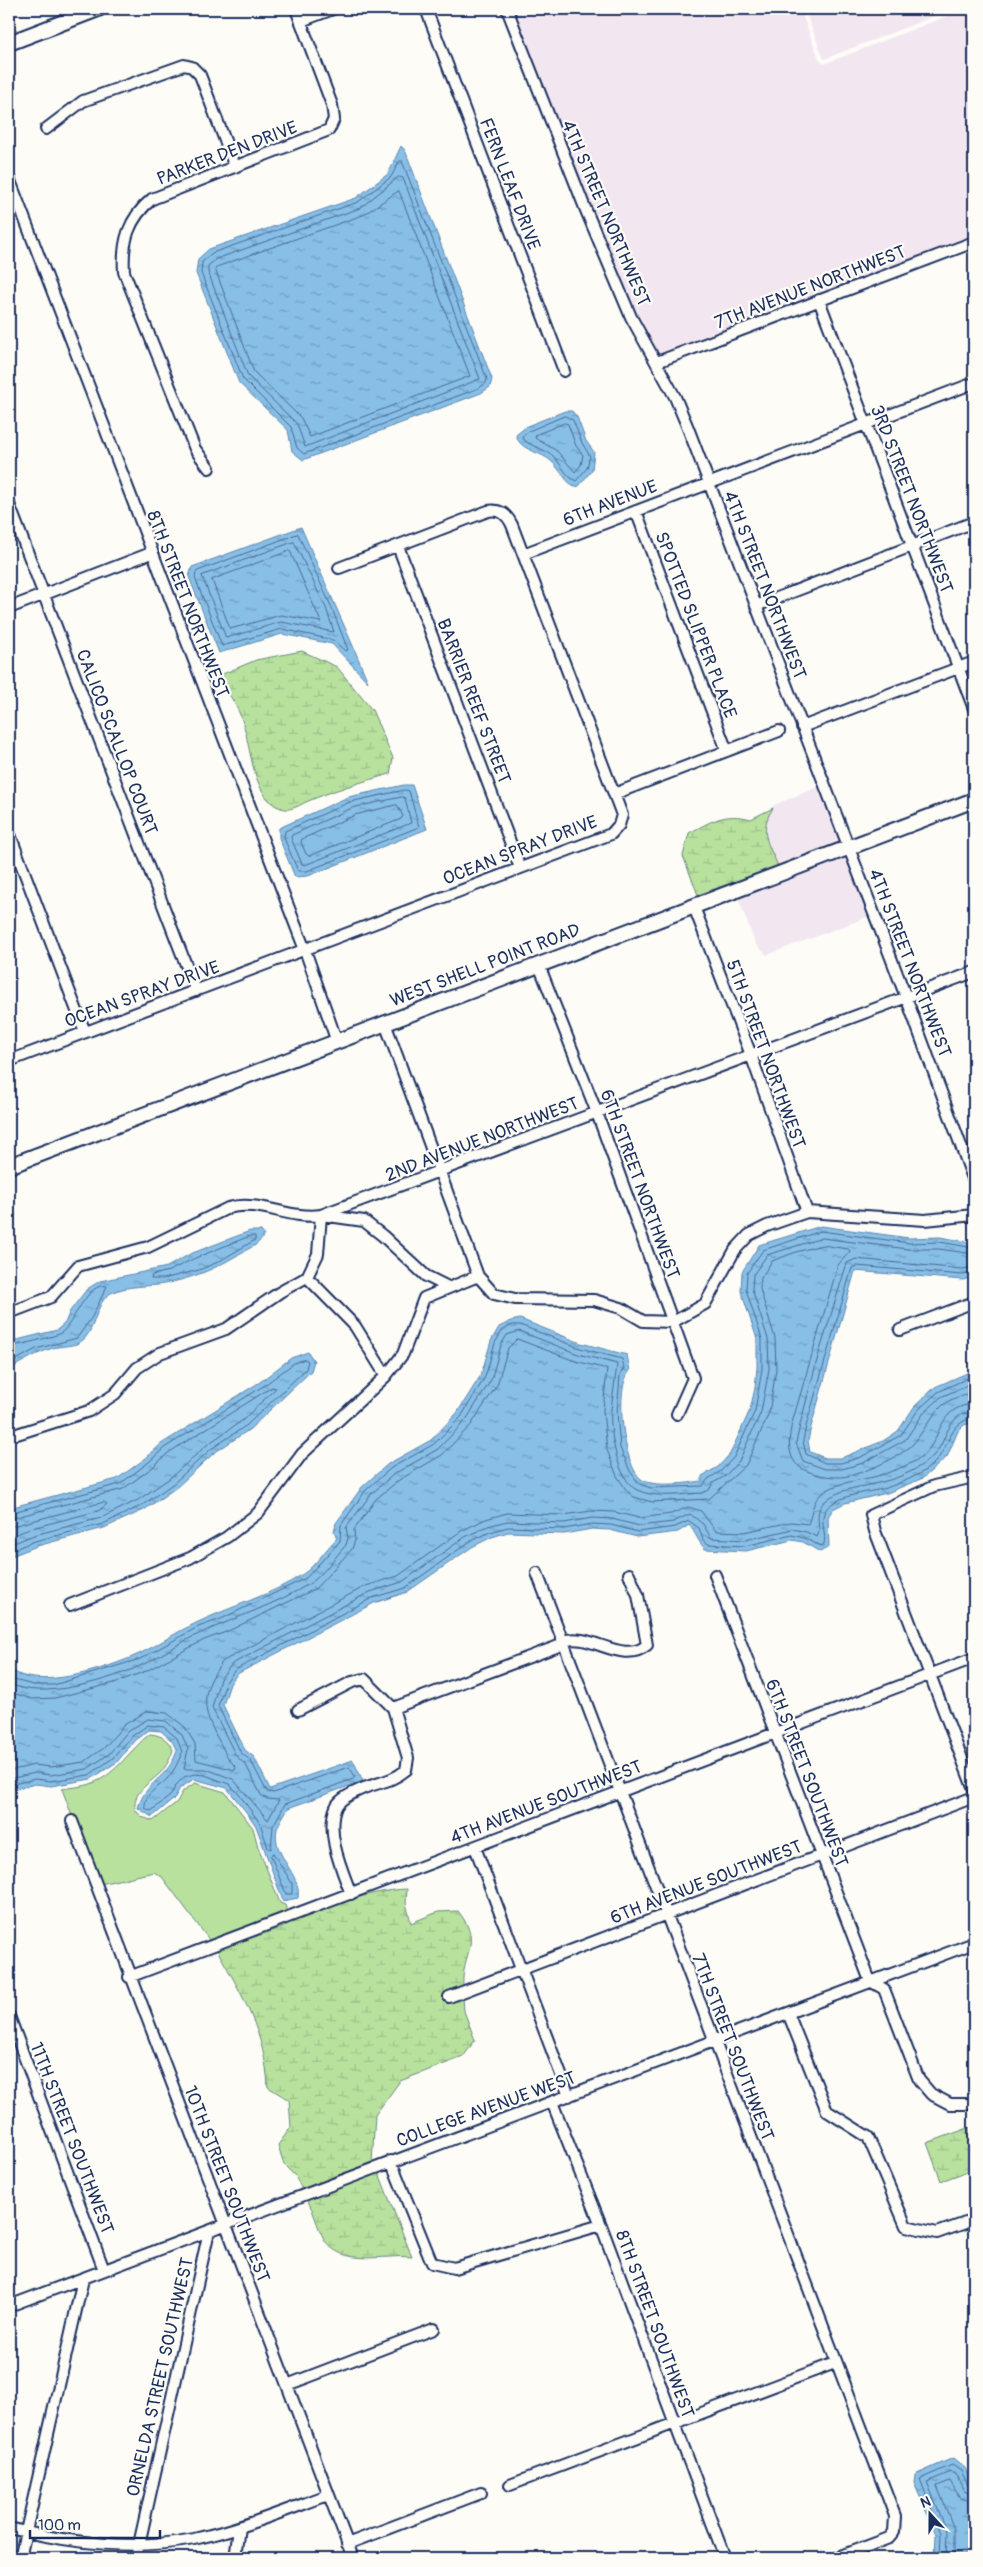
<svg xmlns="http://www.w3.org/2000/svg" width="983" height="2567" viewBox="0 0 983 2567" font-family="Pangolin,sans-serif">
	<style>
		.built { fill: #f2e7f1 }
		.wetland { fill: url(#wetland-marsh); stroke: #6a887e }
		.green { fill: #b8e19e; stroke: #6a887e }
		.water { fill: url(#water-ripples); stroke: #5c85b0 }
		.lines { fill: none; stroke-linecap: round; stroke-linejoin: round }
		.shore { stroke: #476994; stroke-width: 1 }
		.street-casing { stroke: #1b2f5e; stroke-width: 14 }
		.secondary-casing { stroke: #1b2f5e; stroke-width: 18 }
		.street { stroke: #fdfcf7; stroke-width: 10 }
		.secondary { stroke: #fdfcf7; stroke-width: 14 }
		.labels { text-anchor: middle; stroke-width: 4.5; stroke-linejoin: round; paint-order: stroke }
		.street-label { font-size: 18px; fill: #1b2f5e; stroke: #fdfcf7 }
	</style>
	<defs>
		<pattern id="wetland-marsh" width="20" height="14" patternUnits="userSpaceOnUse" patternTransform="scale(1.25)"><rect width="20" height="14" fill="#b8e19e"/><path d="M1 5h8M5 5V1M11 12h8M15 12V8" fill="none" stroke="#9ec18a"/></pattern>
		<pattern id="water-ripples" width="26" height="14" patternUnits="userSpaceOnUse" patternTransform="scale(1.25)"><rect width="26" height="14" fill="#88bfe6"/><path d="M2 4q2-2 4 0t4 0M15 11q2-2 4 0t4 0" fill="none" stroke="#6e9cbe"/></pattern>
	</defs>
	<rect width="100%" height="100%" fill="#fdfcf7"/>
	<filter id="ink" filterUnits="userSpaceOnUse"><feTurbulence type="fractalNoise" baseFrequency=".02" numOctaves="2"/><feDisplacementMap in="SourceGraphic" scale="10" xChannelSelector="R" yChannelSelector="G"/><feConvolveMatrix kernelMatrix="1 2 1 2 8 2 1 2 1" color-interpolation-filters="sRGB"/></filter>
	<g filter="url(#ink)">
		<path class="built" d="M512 9H800L820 61 824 64 965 9H974V237L659 356 635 315 589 206Z
			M804 9H953L824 59Z
			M820 786 843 845 733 886 732 883 777 866 764 831 766 818 774 805Z
			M847 854 870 916 767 955 756 945 737 895Z"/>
		<path class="wetland" d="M302 651 337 667 372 710 393 758 390 774C361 782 334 790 306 802 300 805 292 810 285 809 253 804 251 747 243 723 238 706 227 692 218 676L256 660Z
			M773 808C758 831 768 843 778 866L698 895 683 856 689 833C712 821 725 812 751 819Z
			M407 1889 406 1903 411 1923 438 1912 458 1911C484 1944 461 1952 463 1986L443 1994 447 2003 463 1997 464 2011 475 2040 463 2057 400 2081 375 2115 372 2163 302 2190 296 2177 284 2165 278 2145 291 2127 289 2100 268 2087C265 2033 243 1996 217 1950L286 1926V1923C326 1908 365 1891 407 1889Z
			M974 2126V2169L941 2181 927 2143Z
			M378 2171 412 2257C386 2254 341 2268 324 2239 317 2227 314 2211 307 2199Z"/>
		<path class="green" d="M150 1734C162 1735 168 1740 173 1750 170 1759 167 1765 161 1772 151 1783 130 1792 136 1811L142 1817 153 1821 177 1802 183 1791 195 1783 225 1792 247 1820 253 1828 258 1847 280 1903 285 1905 287 1912 210 1941 162 1877 154 1872 100 1884 74 1815 72 1816 62 1789C72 1787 84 1787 93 1783 117 1774 130 1749 150 1734Z"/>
		<path class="water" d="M401 146 405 150 492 379 490 387 481 393 303 460 292 451 288 430 239 383 196 273 198 259 209 249 356 198 388 174Z
			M565 411H572L577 417 586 441 594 452 592 470 579 486 574 487C563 479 558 465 547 458 536 451 519 449 516 435L527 426Z
			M301 527C323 579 347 630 368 682L332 644 282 634 219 653 189 577 192 567Z
			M404 785H412L427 829 308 876 295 877 279 838V828L348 797Z
			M821 1226 909 1238 940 1237 974 1243V1277L963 1280 855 1271 811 1427 808 1441 810 1452 825 1458H841L883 1441 898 1431 914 1407 935 1387 974 1370V1422L964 1425 958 1431 947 1457 923 1478 887 1493 845 1503 833 1509 828 1517 829 1547 820 1552 803 1542 792 1540 746 1551 705 1549C698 1542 696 1533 689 1525L678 1532 637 1537 610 1530 592 1529 564 1534 508 1532 492 1537 472 1547 407 1592 374 1603 237 1674 230 1684 223 1705 245 1750 254 1757 270 1789 353 1760 363 1781 288 1808C285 1814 279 1822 277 1829 271 1856 302 1873 298 1898L283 1901 256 1826 250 1817 227 1788 194 1779 180 1788 174 1799 152 1817 138 1808C146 1780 167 1780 177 1751L172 1741 161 1731 149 1730 135 1740 117 1762 91 1779 51 1786 36 1784 9 1790V1668C36 1693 108 1668 139 1654 158 1645 176 1632 196 1623 229 1607 272 1595 303 1574 315 1566 326 1549 337 1538L334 1531 336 1523 362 1487 388 1464 431 1440 457 1413 481 1375 491 1341 499 1327 511 1321 520 1319 581 1343 627 1355 630 1371C614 1386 623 1465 641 1479 652 1488 689 1483 702 1481V1476L718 1467 730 1454 750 1410 755 1388 757 1368V1339L741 1291 742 1272 759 1245Z
			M250 1231H261L264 1235C258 1246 251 1247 241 1253 213 1270 196 1277 164 1284 147 1287 127 1285 111 1293 94 1302 97 1333 79 1343 73 1346 60 1346 53 1348 37 1353 23 1361 9 1370V1342L57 1330 65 1323 70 1311 87 1289 100 1281 167 1267 190 1254Z
			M308 1352 314 1361 311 1371 250 1429 214 1453 177 1487 144 1510 104 1528 37 1546 9 1557V1508L117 1479 146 1458 161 1444 260 1382 291 1358Z
			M953 2458 965 2468 974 2488V2558H935L936 2534 914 2483 915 2475Z"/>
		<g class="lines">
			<path class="shore" d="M402 161 487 379 486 383 479 388 304 454 297 448 291 427 243 379 201 273 202 262 212 253 358 202 391 177 399 162Z
				M399 177 403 178 480 379 305 447 297 424 248 376 208 272V266L216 259 360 208Z
				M399 191 470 376 310 437 301 418 254 372 215 269 219 266 363 215Z
				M565 416 573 420 582 443 590 456 587 468 576 481C565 476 561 463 552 455 543 448 527 446 522 437L529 431Z
				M565 423 568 424 576 446 583 455 581 465 575 472 557 451 535 438 536 435Z
				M298 534 331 606 348 650 345 651 333 640 282 629 222 646 195 578 196 572Z
				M294 542 326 608 334 632 281 622 226 638 202 576Z
				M290 551 321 622 281 615 230 629 212 580Z
				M405 790 409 791 419 827 307 871H298L284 838 285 831 350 802Z
				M402 797 405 798 411 823 305 865 302 864 291 838 292 835 352 808Z
				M397 805 403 816 401 819 309 856 306 854 301 842 302 839 355 815Z
				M250 1236H255V1240L218 1262 199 1270 163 1279H151L152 1275 169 1271 193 1259Z
				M974 1267 962 1269 856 1259 847 1263 817 1360 800 1425 796 1443 803 1461 825 1469H842L863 1463 905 1440 923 1414 941 1397 974 1382
				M974 1273 962 1275 857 1266 852 1268 806 1426 803 1441 806 1454 825 1463H841L861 1457 901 1435 918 1410 938 1392 974 1375
				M9 1347C15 1346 57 1336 61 1333 74 1324 87 1281 107 1286L92 1317 77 1338 36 1349 9 1364
				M9 1513 120 1484 149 1462 164 1448 262 1387 294 1363 305 1359 308 1361 306 1369 247 1425 211 1449 174 1483 141 1506 103 1524 35 1541 9 1551
				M9 1519 123 1489 153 1467 168 1453 272 1387 276 1388 243 1420 208 1444 170 1478 138 1500 101 1518 34 1535 9 1545
				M9 1527 104 1502 107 1504 98 1511 32 1528 9 1537
				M9 1675 14 1680 33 1685H54L140 1659 198 1627 221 1619 306 1578 340 1541 341 1525 366 1490 391 1468 434 1444 461 1417 485 1377 495 1343 502 1331 512 1325H520L580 1348 622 1359 624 1368 620 1375 617 1413 620 1448 630 1471 639 1484 651 1488 703 1486 708 1479 721 1471 734 1457 755 1411 762 1369V1339L746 1290 747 1273 763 1250 821 1231 909 1243 940 1242 974 1248
				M9 1683C39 1702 114 1679 144 1664 164 1654 182 1641 201 1633 237 1617 276 1604 309 1584 321 1577 336 1556 346 1545L348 1538 346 1528 371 1494 394 1474 438 1449 466 1420 491 1380 501 1345 507 1335 519 1331 578 1354 617 1364C617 1367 612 1401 611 1409 609 1429 617 1480 637 1490 656 1499 683 1494 702 1493L709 1490 713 1483 725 1476 739 1461 761 1412 769 1369 768 1339 752 1289 753 1275 767 1255 822 1238 908 1249H939L974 1254
				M9 1692 32 1699 55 1698 114 1683 146 1671 204 1640 226 1632 315 1589 352 1549 355 1540 354 1530 376 1499 399 1480 442 1455 471 1425 497 1385 508 1348 517 1339 575 1361 607 1369 603 1411 607 1450 617 1476 627 1491 634 1497 652 1502 709 1499 746 1465 769 1413 776 1370 775 1338 760 1289 761 1278 772 1261 796 1252 822 1245 848 1249 850 1251 838 1265 792 1423C788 1441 786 1463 807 1471 819 1476 828 1477 841 1477 859 1476 901 1457 913 1444 924 1431 930 1417 943 1405 951 1398 965 1395 974 1391
				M9 1771 34 1765 51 1767 84 1762 104 1748 124 1725 147 1711 167 1713 185 1727 195 1744 196 1760 235 1770 236 1767C228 1760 224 1750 219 1741 201 1708 200 1692 223 1661L366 1586 398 1576 461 1531 486 1519 507 1513 563 1515 592 1511 614 1512 639 1518 671 1514 688 1507 701 1511 716 1531 744 1532 791 1522 808 1524C812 1516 811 1505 819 1496 835 1481 861 1481 881 1475 893 1471 909 1465 920 1458 943 1441 936 1406 974 1404
				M9 1779 35 1773 51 1775 87 1769 109 1754 128 1731 148 1719 166 1721 182 1735 188 1749 184 1769H206L233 1779 268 1820 279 1800 267 1799 261 1795 246 1765 236 1756 212 1708 220 1679 232 1664 370 1592 402 1582 465 1537 488 1526 507 1521 564 1523 592 1518 612 1519 639 1526 673 1522 690 1514 703 1524 711 1538 745 1540 793 1529 806 1532 817 1537C823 1527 812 1515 824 1502 838 1488 864 1487 882 1482 900 1478 919 1469 933 1456 949 1440 945 1413 974 1412
				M9 1785 35 1779 51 1781 89 1775 113 1758 132 1736 148 1725 164 1727 177 1738 182 1752C178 1763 174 1771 166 1780 157 1789 144 1793 145 1808L151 1811 170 1796 176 1785 184 1777 194 1774 205 1775 229 1784 238 1793 260 1823 268 1848 271 1849 273 1826 285 1804 353 1779 355 1776 349 1767 273 1793 267 1792 251 1761 241 1753 218 1706 226 1682 235 1670 372 1598 405 1588 469 1542 490 1532 508 1527 564 1529 592 1524 611 1525 638 1532 675 1527 689 1521 699 1528 703 1540 708 1544 745 1546 792 1535 804 1538 821 1546 824 1544C826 1535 822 1526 823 1517 826 1495 869 1493 886 1488 900 1483 919 1476 931 1466 950 1451 947 1421 974 1418
				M273 1853 292 1883V1894H286L271 1856Z
				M940 2558 941 2533 920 2479 952 2465 961 2471 969 2487 974 2488
				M946 2558 947 2531 927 2482 951 2472 956 2475 964 2491 974 2495
				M954 2558V2529L937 2486 950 2481 960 2498 974 2502"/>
			<defs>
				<path id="street" d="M426 9 564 371
					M507 9 585 208 631 317 675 397 688 428 906 997 974 1181
					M301 21 333 9
					M46 129 83 101 184 65 192 67 200 75 235 167
					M9 178 305 950 337 1042
					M819 300 974 709
					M657 362 974 242
					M209 468 195 449 124 272C122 242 128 219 152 199L329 130 334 119 332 105 296 9
					M9 504 196 991
					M636 511 727 751
					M398 546 520 868
					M523 554 974 383
					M756 606 974 522
					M9 608 151 553
					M802 727 974 662
					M614 794 779 731
					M9 832 85 1032
					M694 907 751 1055 807 1212
					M539 965 597 1113 693 1378 677 1414
					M385 1023 478 1276 494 1294 515 1299 594 1300 621 1308 643 1321 673 1322 705 1304 735 1250 749 1235 767 1226 807 1212 925 1220 974 1215
					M9 1061 611 834 619 825 622 815 512 525C507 514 500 509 488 511L339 568
					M307 1277 355 1326 386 1376
					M9 1313 51 1297 78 1266 148 1247 228 1208C259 1199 290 1220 321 1215L974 972
					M900 1330 974 1302
					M17 1434 89 1411 115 1394 137 1368 160 1353 226 1329 280 1292 307 1277 318 1254 321 1215 364 1221 383 1236 426 1276 448 1287
					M974 1477 934 1486 871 1515 875 1531 974 1790
					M537 1573 895 2516 894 2532 889 2538 836 2558
					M715 1575 870 1981 884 1989 919 2080 931 2094 950 2104H974
					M70 1605 190 1558 227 1537 258 1513 302 1454 386 1376 403 1354 424 1298 478 1276
					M563 1641C590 1631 622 1666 647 1645L638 1595 629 1574
					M393 1708 564 1644
					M298 1710 352 1682 364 1679 393 1708
					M72 1821 353 2558
					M475 1847 569 2096
					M351 1894C342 1870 325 1832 336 1807 340 1798 355 1792 364 1788 380 1782 393 1781 406 1770L408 1758 393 1708
					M129 1977 974 1658
					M449 1997 974 1797
					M788 2013 827 2111 868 2137 906 2226 937 2233 974 2220
					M9 2016 104 2270
					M552 2102 601 2225 725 2558
					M391 2161 432 2263 454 2268 601 2225
					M9 2306 974 1943
					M287 2385 434 2329
					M510 2485 835 2363
					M9 2528C69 2543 132 2551 194 2539 240 2529 284 2511 328 2495
					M347 2544 481 2493
					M20 2558 83 2279
					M136 2558 209 2231
					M235 2558 239 2527"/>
				<path id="secondary" d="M9 43 98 9
					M9 1166 974 800"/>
			</defs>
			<use href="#street" class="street-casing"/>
			<use href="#secondary" class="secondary-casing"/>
			<use href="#street" class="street"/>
			<use href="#secondary" class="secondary"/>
		</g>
	</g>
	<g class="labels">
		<g class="street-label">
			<text transform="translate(227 153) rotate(-21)" y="6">PARKER DEN DRIVE</text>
			<text transform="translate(510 184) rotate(69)" y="6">FERN LEAF DRIVE</text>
			<text transform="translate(606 213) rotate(67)" y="6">4TH STREET NORTHWEST</text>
			<text transform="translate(810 287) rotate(-21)" y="6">7TH AVENUE NORTHWEST</text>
			<text transform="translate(912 499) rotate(69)" y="6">3RD STREET NORTHWEST</text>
			<text transform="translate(610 503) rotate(-21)" y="6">6TH AVENUE</text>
			<text transform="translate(765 585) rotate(69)" y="6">4TH STREET NORTHWEST</text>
			<text transform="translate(188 604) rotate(69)" y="6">8TH STREET NORTHWEST</text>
			<text transform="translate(696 625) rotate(69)" y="6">SPOTTED SLIPPER PLACE</text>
			<text transform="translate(474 701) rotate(69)" y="6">BARRIER REEF STREET</text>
			<text transform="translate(117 742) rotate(69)" y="6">CALICO SCALLOP COURT</text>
			<text transform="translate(520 850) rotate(-21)" y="6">OCEAN SPRAY DRIVE</text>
			<text transform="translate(910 963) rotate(69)" y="6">4TH STREET NORTHWEST</text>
			<text transform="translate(485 965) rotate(-21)" y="6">WEST SHELL POINT ROAD</text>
			<text transform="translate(142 994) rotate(-20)" y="6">OCEAN SPRAY DRIVE</text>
			<text transform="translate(766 1054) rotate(70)" y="6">5TH STREET NORTHWEST</text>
			<text transform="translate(482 1139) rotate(-21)" y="6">2ND AVENUE NORTHWEST</text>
			<text transform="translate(640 1184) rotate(70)" y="6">6TH STREET NORTHWEST</text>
			<text transform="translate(807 1773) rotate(69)" y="6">6TH STREET SOUTHWEST</text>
			<text transform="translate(546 1802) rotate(-21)" y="6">4TH AVENUE SOUTHWEST</text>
			<text transform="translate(706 1882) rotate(-21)" y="6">6TH AVENUE SOUTHWEST</text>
			<text transform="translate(733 2047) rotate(69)" y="6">7TH STREET SOUTHWEST</text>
			<text transform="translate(486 2109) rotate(-20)" y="6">COLLEGE AVENUE WEST</text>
			<text transform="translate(72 2138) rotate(69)" y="6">11TH STREET SOUTHWEST</text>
			<text transform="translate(227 2184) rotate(69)" y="6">10TH STREET SOUTHWEST</text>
			<text transform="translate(655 2324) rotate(70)" y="6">8TH STREET SOUTHWEST</text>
			<text transform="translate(160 2377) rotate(-77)" y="6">ORNELDA STREET SOUTHWEST</text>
		</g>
	</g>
	<rect width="983" height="2567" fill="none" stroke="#fdfcf7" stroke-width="30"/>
	<rect x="15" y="15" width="953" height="2537" fill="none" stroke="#1b2f5e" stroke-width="2" filter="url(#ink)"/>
	<g transform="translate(930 2514) rotate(339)" stroke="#fdfcf7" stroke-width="4" paint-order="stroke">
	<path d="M0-4L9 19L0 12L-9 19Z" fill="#1b2f5e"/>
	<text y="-8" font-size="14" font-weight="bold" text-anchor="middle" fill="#1b2f5e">N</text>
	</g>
	<path d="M30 2530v8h130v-8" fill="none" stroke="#1b2f5e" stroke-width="2.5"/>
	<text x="38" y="2530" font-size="15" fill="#1b2f5e" stroke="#fdfcf7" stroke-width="4" paint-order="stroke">100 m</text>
</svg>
